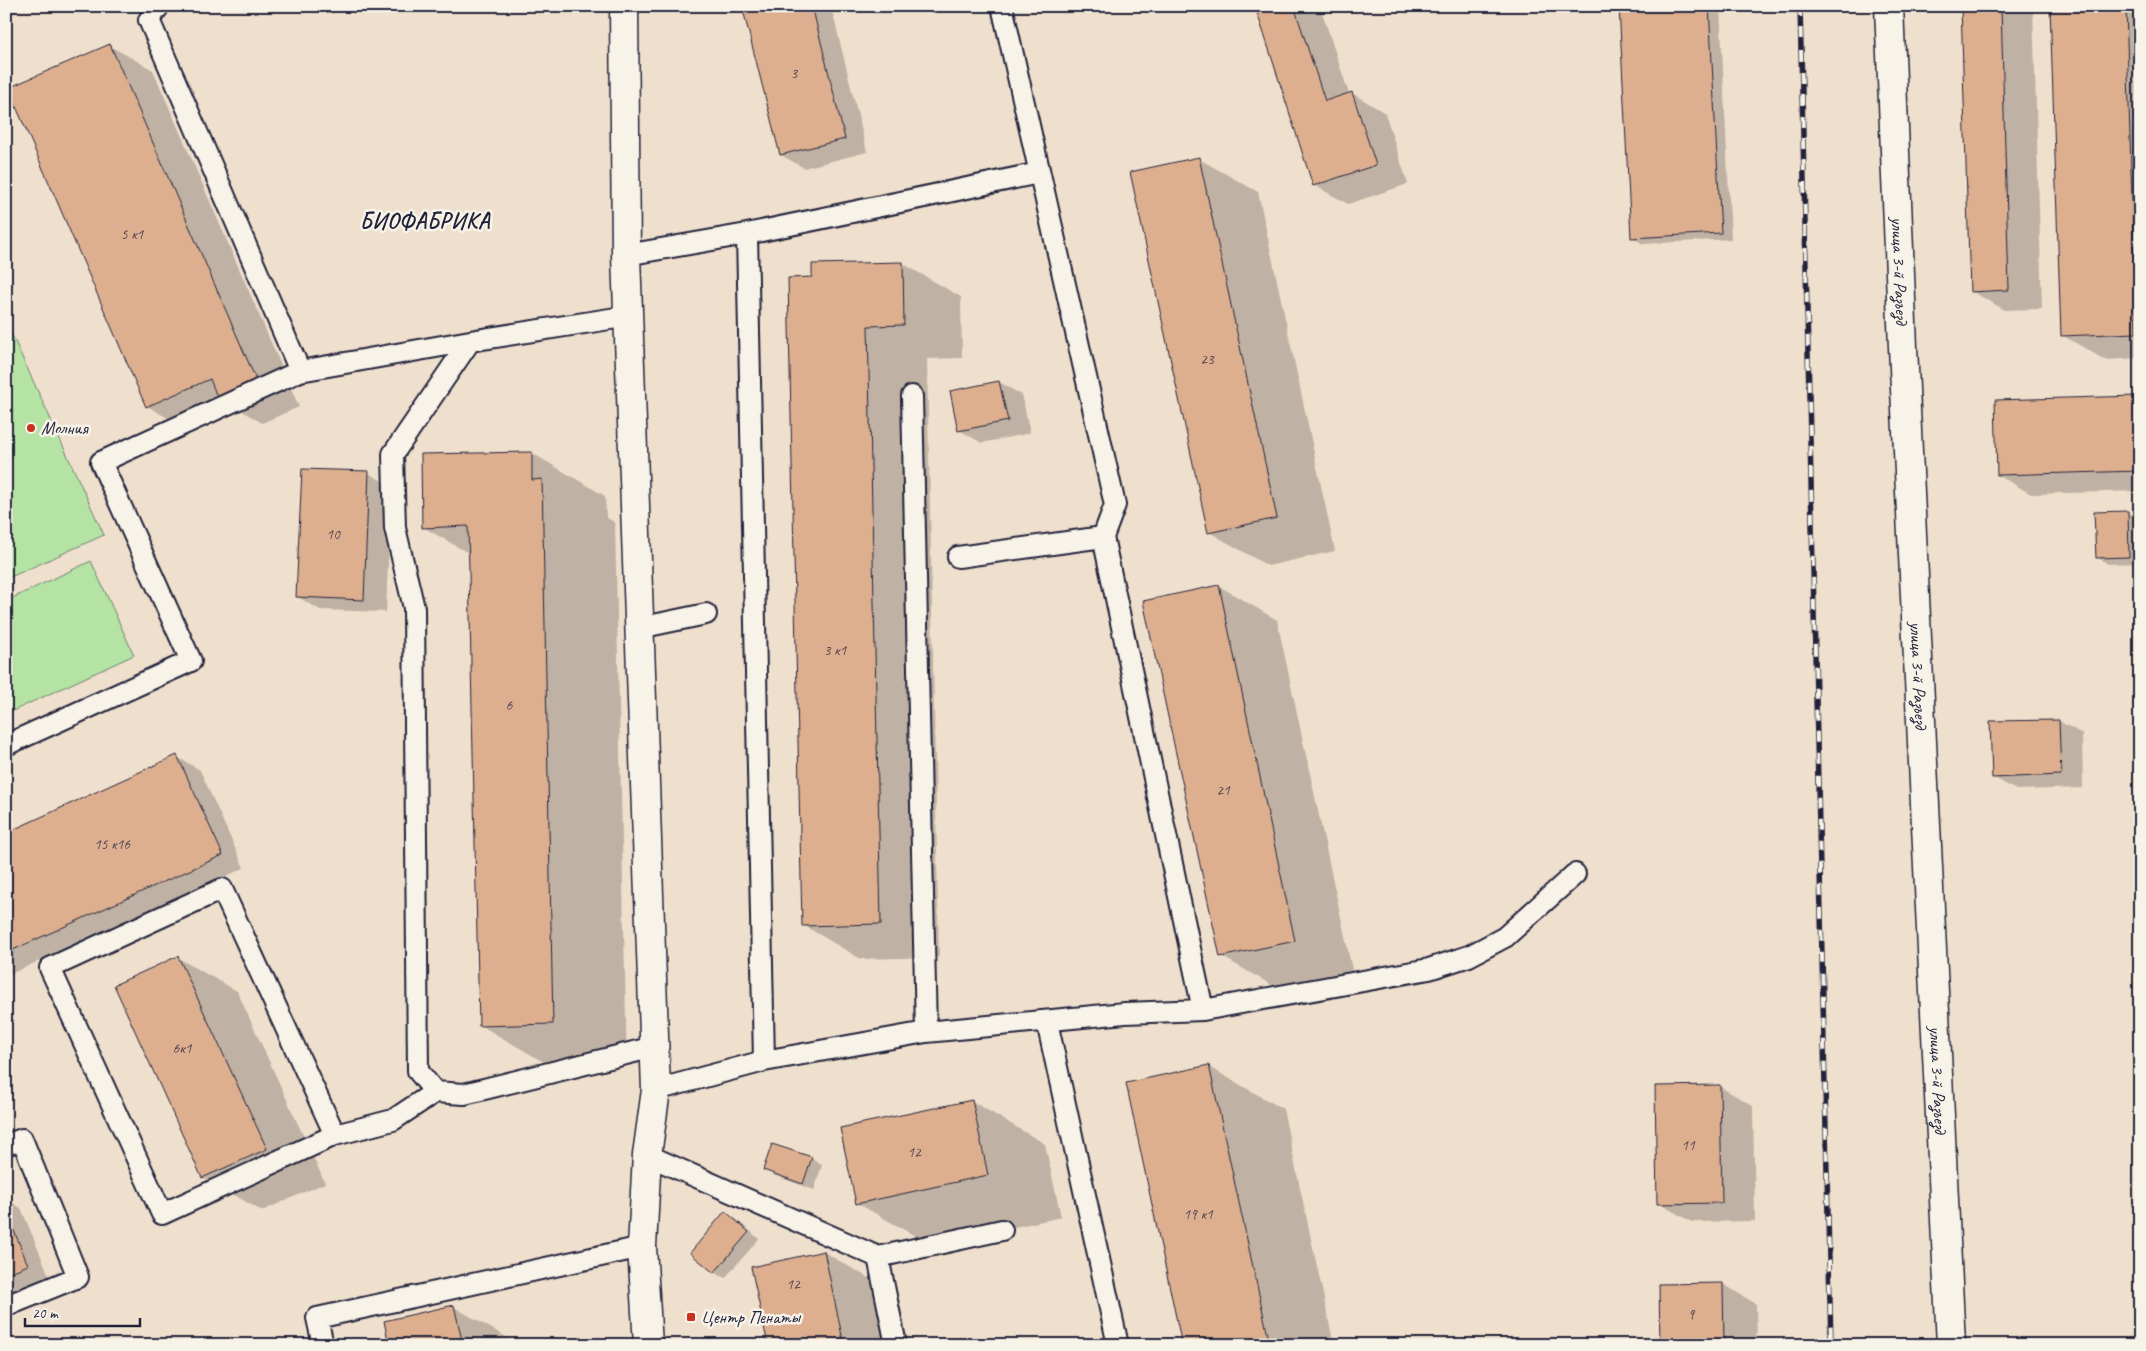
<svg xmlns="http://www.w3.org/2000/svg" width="2146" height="1351" viewBox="0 0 2146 1351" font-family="Caveat,sans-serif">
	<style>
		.green { fill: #b4e3a3; stroke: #6b826f }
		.shadow { fill: #0003 }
		.building { fill: #ddaf8f; stroke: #22223b }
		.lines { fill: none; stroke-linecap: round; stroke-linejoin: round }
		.lane-casing { stroke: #22223b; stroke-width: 24 }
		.street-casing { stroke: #22223b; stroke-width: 31 }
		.secondary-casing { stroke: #22223b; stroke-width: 31 }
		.lane { stroke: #f7f3e8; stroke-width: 20 }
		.street { stroke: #f7f3e8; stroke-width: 28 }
		.secondary { stroke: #f7f3e8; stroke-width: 28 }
		.rail-casing { stroke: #22223b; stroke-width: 5.5 }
		.rail { stroke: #f7f3e8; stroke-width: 4; stroke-dasharray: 11; stroke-linecap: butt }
		.poi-dot { fill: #c8321e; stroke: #f7f3e8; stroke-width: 2 }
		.labels { text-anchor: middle; stroke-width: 5; stroke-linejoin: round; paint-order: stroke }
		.number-label { font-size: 15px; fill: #514550 }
		.street-label { font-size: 18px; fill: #22223b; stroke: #f7f3e8 }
		.poi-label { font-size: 18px; fill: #22223b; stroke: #f7f3e8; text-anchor: start }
		.district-label { font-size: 22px; font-weight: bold; letter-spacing: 1px; fill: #22223b; stroke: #f7f3e8 }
	</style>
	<rect width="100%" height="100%" fill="#efdfcd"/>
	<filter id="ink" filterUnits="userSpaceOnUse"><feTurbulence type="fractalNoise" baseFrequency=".02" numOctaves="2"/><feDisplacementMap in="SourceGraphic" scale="10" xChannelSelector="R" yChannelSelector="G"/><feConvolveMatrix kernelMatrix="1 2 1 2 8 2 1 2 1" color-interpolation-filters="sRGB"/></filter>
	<g filter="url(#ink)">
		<path class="green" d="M6 322 104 535 6 579Z
			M91 561 134 655 6 714V601Z"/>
		<path class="shadow" d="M744 6H831L867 152 804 168 781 155Z
			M1256 6H1320L1349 94 1352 93 1385 113 1408 184 1348 204 1314 185Z
			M1620 6H1720L1731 239 1643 244 1632 237Z
			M1962 6H2033L2042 309 2005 310 1971 291Z
			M2052 6H2140V358L2105 360 2062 335Z
			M110 46 153 70 299 407 262 423 239 409 190 431 147 406Z
			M1199 159 1258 192 1335 551 1268 566 1209 532Z
			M902 263 961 297 962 358 927 359 939 957 861 959 803 925 813 279Z
			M999 382 1022 395 1030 433 982 443 959 430Z
			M2138 397 2140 399V491L2031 494 1998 475Z
			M532 453 605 496 606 517 615 523 627 1066 554 1068 480 1025 470 554 423 527Z
			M368 473 391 486 386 612 320 610 298 597Z
			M2128 513 2139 519 2140 563 2108 564 2097 557Z
			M1219 586 1277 620 1353 974 1280 990 1221 956Z
			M2059 721 2082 734 2083 788 2016 790 1993 777Z
			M177 757 200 770 244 868 6 976V834Z
			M178 958 237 991 325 1183 262 1211 203 1177Z
			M1209 1067 1283 1109 1334 1345H1184Z
			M1719 1086 1753 1106 1755 1221 1692 1222 1658 1203Z
			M972 1101 1045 1144 1061 1217 931 1245 857 1203Z
			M773 1145 812 1159 822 1165 814 1190 776 1176 765 1170Z
			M6 1199 21 1208 50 1278 6 1296Z
			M725 1213 736 1219 759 1239 725 1278 714 1272Z
			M824 1252 898 1295 909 1345H769Z
			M1723 1284 1756 1304 1757 1345H1661Z
			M454 1307 520 1345H390Z"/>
		<path class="building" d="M742 6H812L845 139 780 155Z
			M1255 6H1294L1325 101 1352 92 1376 165 1313 186Z
			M1619 6H1709L1721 233 1631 238Z
			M1961 6H2001L2009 290 1970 292Z
			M2050 6H2126L2136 333 2061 336Z
			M110 44 257 382 218 399 210 379 146 407 8 88Z
			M1199 157 1277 518 1208 533 1130 172Z
			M903 262 904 325 868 326 881 924 802 926 788 278 812 277V264Z
			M999 381 1008 421 958 431 950 391Z
			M2138 396 2140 471 1997 475 1995 400Z
			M532 452V480L542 479 553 1024 479 1026 468 526 422 528 421 454Z
			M302 469 369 471 364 600 296 597Z
			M2128 511 2129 557 2096 558 2094 512Z
			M1219 585 1295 941 1220 957 1143 601Z
			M2059 720 2061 775 1992 778 1990 721Z
			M177 755 223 855 6 953V833Z
			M178 956 267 1149 202 1178 114 985Z
			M1209 1065 1270 1345H1182L1126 1083Z
			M1720 1085 1722 1203 1657 1204 1655 1086Z
			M972 1100 988 1175 856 1204 840 1128Z
			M772 1144 812 1157 803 1184 763 1170Z
			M6 1211 28 1265 6 1274Z
			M725 1211 749 1232 714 1273 690 1253Z
			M824 1251 844 1345H768L751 1267Z
			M1723 1283 1724 1345H1660L1659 1284Z
			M454 1305 463 1345H389L384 1321Z"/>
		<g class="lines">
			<defs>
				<path id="lane" d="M159 6 149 20 300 371 470 341 629 316
					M747 234 764 1061
					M626 255 747 234 1039 173
					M470 341 393 454 395 528 414 608 418 1071 435 1092 464 1094 654 1047
					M912 396 926 1032
					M1103 537 1203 1010
					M958 557 1103 537 1115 505 1002 6
					M639 628 706 614
					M6 745 191 661 101 462 300 371
					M1047 1022 1118 1345
					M656 1090 764 1061 926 1032 1125 1013 1203 1010 1429 969 1469 956 1505 937 1575 874
					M335 1135 222 889 50 968 162 1214 335 1135 393 1120 435 1092
					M6 1145 22 1139 78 1277 6 1306
					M647 1155 878 1257
					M323 1345 317 1318 642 1247
					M896 1345 878 1257 1002 1230"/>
				<path id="street" d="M624 6 626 255 656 1090 647 1155 642 1247 648 1345"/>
				<g id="secondary">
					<path id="s1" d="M1889 6 1903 347 1951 1345"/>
				</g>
			</defs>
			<use href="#lane" class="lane-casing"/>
			<use href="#street" class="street-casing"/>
			<use href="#secondary" class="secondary-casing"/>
			<use href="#lane" class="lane"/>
			<use href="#street" class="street"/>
			<use href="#secondary" class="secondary"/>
			<defs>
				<path id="rail" d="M1800 6 1831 1345"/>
			</defs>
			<use href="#rail" class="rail-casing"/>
			<use href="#rail" class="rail"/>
		</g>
	</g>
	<g class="poi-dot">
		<circle cx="31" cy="428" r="5"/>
		<rect x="686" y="1312" width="10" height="10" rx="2.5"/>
	</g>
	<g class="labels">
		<g class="number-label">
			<text x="794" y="78">3</text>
			<text x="132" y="239">5 к1</text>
			<text x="1207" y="364">23</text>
			<text x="333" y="539">10</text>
			<text x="835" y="655">3 к1</text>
			<text x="509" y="710">6</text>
			<text x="1223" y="795">21</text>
			<text x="112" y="849">15 к16</text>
			<text x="182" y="1053">6к1</text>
			<text x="1688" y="1150">11</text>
			<text x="914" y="1157">12</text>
			<text x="1198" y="1219">19 к1</text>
			<text x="793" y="1289">12</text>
			<text x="1691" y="1319">9</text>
		</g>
		<g class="street-label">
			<text dy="6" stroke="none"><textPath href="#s1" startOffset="265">улица 3-й Разъезд</textPath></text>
			<text dy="6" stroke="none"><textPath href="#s1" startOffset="670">улица 3-й Разъезд</textPath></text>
			<text dy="6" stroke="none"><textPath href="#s1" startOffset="1075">улица 3-й Разъезд</textPath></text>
		</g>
		<g class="poi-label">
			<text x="41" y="434">Молния</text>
			<text x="701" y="1323">Центр Пенаты</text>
		</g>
		<g class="district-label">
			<text x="425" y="228">БИОФАБРИКА</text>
		</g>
	</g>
	<rect width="2146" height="1351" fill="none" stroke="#f7f3e8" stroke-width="25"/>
	<rect x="12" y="12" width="2121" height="1326" fill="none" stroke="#22223b" stroke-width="2" filter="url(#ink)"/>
	<path d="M25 1318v8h115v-8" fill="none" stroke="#22223b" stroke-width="2.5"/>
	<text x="32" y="1318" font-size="15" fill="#22223b" stroke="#f7f3e8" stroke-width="4" paint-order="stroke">20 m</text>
</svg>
